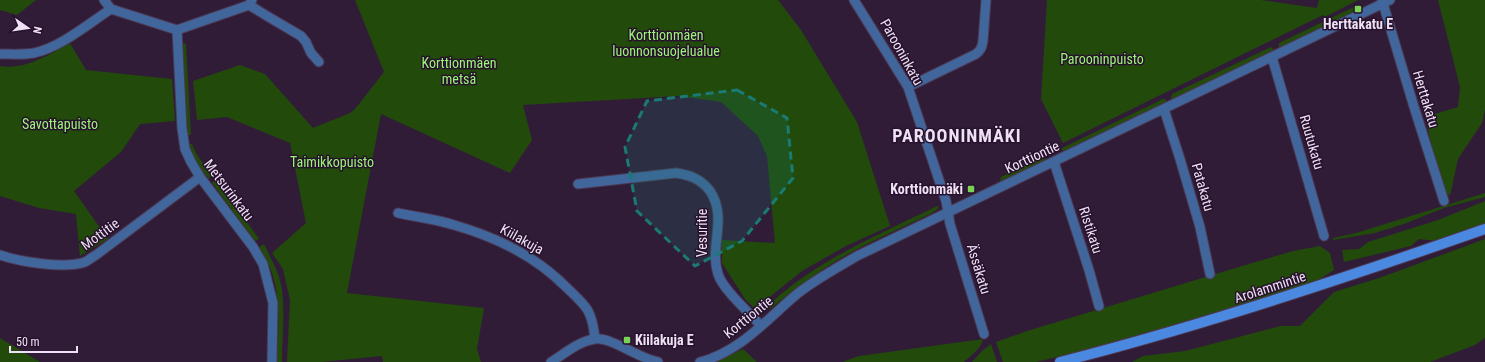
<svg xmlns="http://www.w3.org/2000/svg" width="1485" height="362" viewBox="0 0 1485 362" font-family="'Roboto Condensed',sans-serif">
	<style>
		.green { fill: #214a0b }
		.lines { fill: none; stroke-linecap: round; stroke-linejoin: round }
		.street-casing { stroke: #4c3852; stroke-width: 11 }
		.secondary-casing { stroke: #4c3852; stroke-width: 12 }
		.street { stroke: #40669c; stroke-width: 9 }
		.secondary { stroke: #4b89e0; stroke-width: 10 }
		.marked { fill: #1a7b75; fill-opacity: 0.2; stroke: #1a7b75; stroke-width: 3; stroke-dasharray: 8 5; stroke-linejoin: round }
		.poi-dot { fill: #7bd155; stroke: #27122e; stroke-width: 1.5 }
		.labels { text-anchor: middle; stroke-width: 3; stroke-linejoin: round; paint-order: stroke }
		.poi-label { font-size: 14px; font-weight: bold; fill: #efe1f4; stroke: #27122e }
		.park-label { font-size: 14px; fill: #9cf676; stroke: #27122e }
		.street-label { font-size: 14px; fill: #efe1f4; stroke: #27122e }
		.district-label { font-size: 18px; font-weight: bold; letter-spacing: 1px; fill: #efe1f4; stroke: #27122e }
	</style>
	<rect width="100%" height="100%" fill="#311c38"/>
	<path class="green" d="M0 0H36L17 15 0 10Z
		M355 0H778L801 30 857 122 890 226 846 246 802 271 755 309 745 299 722 263V240L775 243 767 156 758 136 721 102 679 96 523 105 532 140 510 173 381 114 347 293 484 308 477 349 481 362H383L382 356 321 362H287L290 300 283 269 272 253 306 223 290 143 227 117 197 120 193 81 240 65 265 74 313 128 350 113 355 109 384 72Z
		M1047 0H1261L1317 8 1319 0H1358L1325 17 1323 15 1063 143 1041 99Z
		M1438 0H1485V110L1482 123 1458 159 1450 196 1445 192 1433 151 1425 117 1458 107 1460 87Z
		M1354 7 1356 11 1279 48V43Z
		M182 42 186 44 191 135H188Z
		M70 43 86 70 172 79 175 121 140 124 121 152 74 191 108 239 80 256 76 214 39 208 0 196V66C26 70 48 55 70 43Z
		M1271 47 1274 50 1172 100 1171 98 1172 94Z
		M1163 99H1165L1167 102 1064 152 1062 150V148Z
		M189 144H192L196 153 211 175 209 179 196 163Z
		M1042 157H1045L1046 160 1001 182 1000 181 1001 177Z
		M214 181H217L259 239 255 241 212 183Z
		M1485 193V197L1444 208 1404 224 1375 233 1333 240V238L1356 233Z
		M1485 201V223L1437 241 1419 239 1411 246 1344 262 1342 250 1359 249 1368 242 1438 220Z
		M937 206 939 208 932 213C896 231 858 246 825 268 806 281 788 294 770 309L769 307C773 299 784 292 791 286 836 252 887 231 937 206Z
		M1485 239V338L1475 345 1430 362H1132L1143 356 1185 351 1281 326H1300L1334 292 1382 277Z
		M264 244C271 259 280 274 282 290 285 314 282 339 282 362H277C278 321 284 283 259 247Z
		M1320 246 1330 253 1334 270 1318 280 1214 315 1106 345 1036 362H1003L996 342 1027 331 1252 263 1293 251Z
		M0 338 40 362H0Z
		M983 339C982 348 970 356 964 362H842L859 356Z
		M991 344 997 362H972L982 351Z
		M743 349 757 362H716Z"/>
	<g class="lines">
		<defs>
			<path id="street" d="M104 0 111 9 177 30 182 128 185 149 191 162 200 177 253 247 263 264 273 303 272 362
				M854 0 908 87 946 201 950 224 984 334
				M1382 0 1414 107 1444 201
				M249 5 267 16 301 36 306 42 311 53 319 62
				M177 30 249 5 252 0
				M0 54C11 54 23 55 34 53 61 47 88 24 111 9
				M1272 57 1324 236
				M908 87 976 54C981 50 982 47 983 41L986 0
				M1164 109 1180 159 1200 227 1210 274
				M1054 162 1089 270 1099 306
				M578 184 676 173C690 175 701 179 710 191 728 218 709 246 718 274 723 290 750 313 761 326
				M398 213C416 217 436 219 454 225 496 237 534 255 565 286 586 306 592 309 595 339
				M0 255C20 262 65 269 85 262 89 260 92 257 96 255L200 177
				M551 362C564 354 579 341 595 339 611 337 638 358 658 362
				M700 362C740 352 767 319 797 294 816 279 837 268 857 256L1390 0"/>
			<path id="secondary" d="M1060 362C1204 325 1345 278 1485 229"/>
		</defs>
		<use href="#street" class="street-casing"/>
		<use href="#secondary" class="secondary-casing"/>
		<use href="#street" class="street"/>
		<use href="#secondary" class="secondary"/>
	</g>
	<path class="marked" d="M737 90 787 118 793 178 742 241 695 266 637 211 625 147 647 101Z"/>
	<g class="poi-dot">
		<rect x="1354" y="5" width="8" height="8" rx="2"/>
		<rect x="967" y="185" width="8" height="8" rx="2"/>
		<rect x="623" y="336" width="8" height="8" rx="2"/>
	</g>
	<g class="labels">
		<g class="poi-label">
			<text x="1358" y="29">Herttakatu E</text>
			<text x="963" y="194" text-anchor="end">Korttionmäki</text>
			<text x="635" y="345" text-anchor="start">Kiilakuja E</text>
		</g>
		<g class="park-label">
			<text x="666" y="40">Korttionmäen<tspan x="666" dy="16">luonnonsuojelualue</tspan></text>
			<text x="1102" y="64">Parooninpuisto</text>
			<text x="459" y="68">Korttionmäen<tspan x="459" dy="16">metsä</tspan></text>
			<text x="60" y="129">Savottapuisto</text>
			<text x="332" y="167">Taimikkopuisto</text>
		</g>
		<g class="street-label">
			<text transform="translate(902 52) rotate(61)" y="5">Parooninkatu</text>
			<text transform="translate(1426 99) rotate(73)" y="5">Herttakatu</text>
			<text transform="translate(1312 142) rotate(74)" y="5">Ruutukatu</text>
			<text transform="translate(1032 157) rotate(-25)" y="5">Korttiontie</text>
			<text transform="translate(1203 187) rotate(74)" y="5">Patakatu</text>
			<text transform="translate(229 190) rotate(53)" y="5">Metsurinkatu</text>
			<text transform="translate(1091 230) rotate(72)" y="5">Ristikatu</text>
			<text transform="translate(702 233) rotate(-90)" y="5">Vesuritie</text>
			<text transform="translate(100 234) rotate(-36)" y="5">Mottitie</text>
			<text transform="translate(522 239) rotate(29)" y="5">Kiilakuja</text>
			<text transform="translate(979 269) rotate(73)" y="5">Ässäkatu</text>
			<text transform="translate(1270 287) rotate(-18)" y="5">Arolammintie</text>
			<text transform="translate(748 317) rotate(-39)" y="5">Korttiontie</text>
		</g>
		<g class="district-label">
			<text x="957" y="142">PAROONINMÄKI</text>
		</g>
	</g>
	<g transform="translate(28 28) rotate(103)" stroke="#27122e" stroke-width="3" paint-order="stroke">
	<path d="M0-3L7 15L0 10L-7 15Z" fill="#efe1f4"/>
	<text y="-6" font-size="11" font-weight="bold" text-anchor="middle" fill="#efe1f4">N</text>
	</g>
	<path d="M10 346v6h67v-6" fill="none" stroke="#efe1f4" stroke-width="2"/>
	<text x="16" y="346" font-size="12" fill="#efe1f4" stroke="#27122e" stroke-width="3" paint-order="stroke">50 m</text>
</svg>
